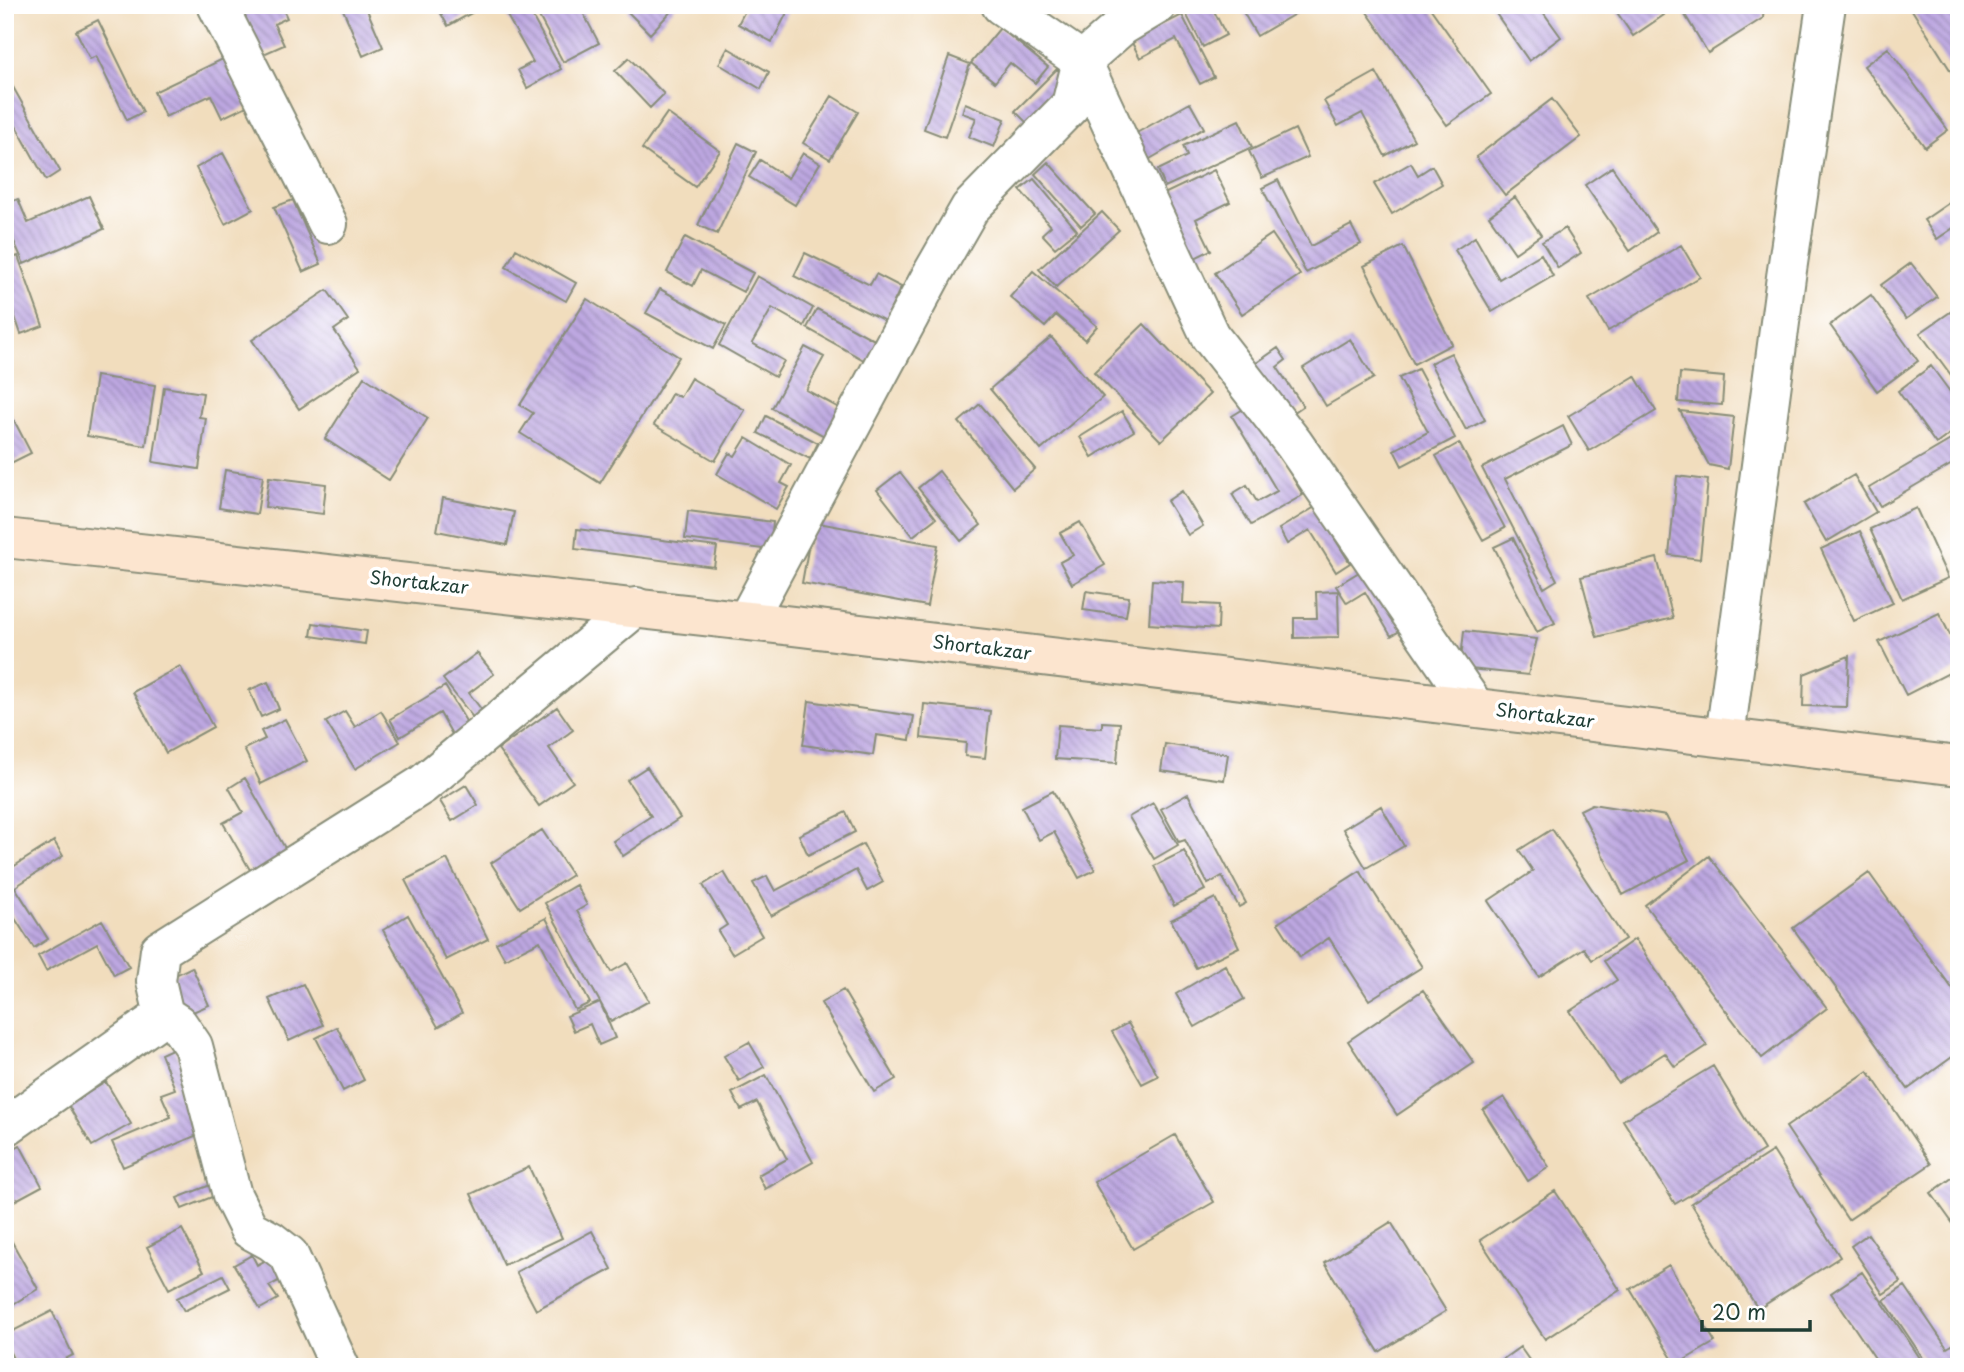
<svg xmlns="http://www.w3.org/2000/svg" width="1964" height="1372" viewBox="0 0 1964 1372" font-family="'Playpen Sans',sans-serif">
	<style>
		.building { fill: url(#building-back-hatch) }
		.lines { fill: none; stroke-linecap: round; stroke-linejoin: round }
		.street-casing { stroke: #888d78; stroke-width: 42 }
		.secondary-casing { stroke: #888d78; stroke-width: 42 }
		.street { stroke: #fff; stroke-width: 38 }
		.secondary { stroke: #fce5cf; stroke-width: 38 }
		.labels { text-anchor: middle; stroke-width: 7; stroke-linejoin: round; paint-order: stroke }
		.street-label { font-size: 18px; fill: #1f3d34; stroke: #fff }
	</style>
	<defs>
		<pattern id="building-back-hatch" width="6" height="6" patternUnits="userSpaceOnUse" patternTransform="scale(1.75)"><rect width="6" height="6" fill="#bda7e1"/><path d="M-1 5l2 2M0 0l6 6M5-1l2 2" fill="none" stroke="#9989b7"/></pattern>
	</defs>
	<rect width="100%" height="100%" fill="#fff"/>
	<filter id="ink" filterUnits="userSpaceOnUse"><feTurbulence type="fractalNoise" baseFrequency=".0143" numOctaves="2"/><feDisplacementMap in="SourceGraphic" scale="14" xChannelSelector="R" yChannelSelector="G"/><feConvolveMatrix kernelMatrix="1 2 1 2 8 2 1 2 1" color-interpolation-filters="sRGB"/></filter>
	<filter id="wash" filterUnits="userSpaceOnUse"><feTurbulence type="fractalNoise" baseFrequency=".00686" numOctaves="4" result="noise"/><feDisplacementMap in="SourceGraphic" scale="28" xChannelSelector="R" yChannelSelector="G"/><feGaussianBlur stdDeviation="1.57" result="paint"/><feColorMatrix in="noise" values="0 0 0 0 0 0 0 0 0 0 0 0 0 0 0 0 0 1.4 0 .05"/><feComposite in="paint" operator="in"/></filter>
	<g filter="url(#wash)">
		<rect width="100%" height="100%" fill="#f1ddbd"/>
		<g id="blocks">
			<path class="building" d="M261 5H281L287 18 274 24 284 45 250 60 232 18Z
				M341 5H365L383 47 363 56Z
				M453 5H486L448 26 440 12Z
				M501 5H526L561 69 527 88 518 70 533 62Z
				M533 5H579L599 43 563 62Z
				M632 5H677L650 34 627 11Z
				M748 5H791L772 42 738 24Z
				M1197 5H1211L1226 35 1203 47 1185 12Z
				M1239 5H1310L1257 36Z
				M1362 5H1428L1491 94 1447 125Z
				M1490 5H1538L1561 37 1529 61Z
				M1612 5H1657L1664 15 1633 36Z
				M1679 5H1764L1763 18 1708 53Z
				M1919 5H1959V77L1956 79 1912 10Z
				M1182 15 1214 77 1200 84 1176 39 1140 58 1131 41Z
				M98 20 143 112 127 120 96 56 90 59 76 31Z
				M1000 28 1048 67 1035 83 1010 63 995 82 971 63Z
				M728 48 769 72 761 89 719 64Z
				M1888 48 1948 130 1925 147 1864 66Z
				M949 56 970 64 945 137 924 129Z
				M227 57 249 105 222 118 211 95 165 117 154 92Z
				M629 58 664 94 650 108 615 71Z
				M1057 69 1073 84 1031 127 1015 111Z
				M1376 72 1414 140 1385 156 1362 113 1338 126 1324 101Z
				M13 87 60 171 46 180 16 126 5 131V91Z
				M832 96 858 112 830 159 803 143Z
				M1552 99 1581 137 1505 195 1476 157Z
				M965 103 1005 119 994 147 969 137 976 118 962 113Z
				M1190 103 1204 128 1148 160 1133 135Z
				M667 113 720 151 695 187 642 149Z
				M1239 120 1252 147 1165 187 1158 170 1187 156 1183 146Z
				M1295 129 1308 157 1262 178 1249 151Z
				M738 143 756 152 717 234 698 225Z
				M223 153 253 209 225 224 196 168Z
				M803 153 820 163 795 205 749 177 760 160 788 178Z
				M1048 162 1095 214 1081 226 1035 174Z
				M1411 163 1418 175 1432 166 1442 184 1392 214 1374 184Z
				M1612 167 1657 232 1630 251 1585 185Z
				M1214 170 1230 202 1196 219 1211 250 1195 258 1164 194Z
				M1034 179 1077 230 1055 248 1042 234 1051 226 1020 190Z
				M1278 180 1311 246 1351 225 1361 244 1306 273 1262 188Z
				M89 196 104 229 24 264 5 221V204L18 199 28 223Z
				M1959 196V224L1937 239 1924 220Z
				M1515 197 1541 235 1515 253 1489 216Z
				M293 200 321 264 303 272 274 207Z
				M1102 212 1119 230 1056 287 1039 269Z
				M1565 228 1581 253 1558 268 1542 242Z
				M1272 234 1300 275 1242 314 1215 273Z
				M685 237 753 273 743 292 701 270 693 286 667 272Z
				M1475 237 1499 279 1541 254 1553 276 1492 312 1455 250Z
				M1681 245 1700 277 1608 331 1589 299Z
				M1403 246 1452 344 1414 364 1364 266Z
				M516 249 576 283 566 301 506 267Z
				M805 253 870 285 876 274 901 287 885 321 794 276Z
				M18 256 43 326 21 334 5 288V261Z
				M1911 263 1937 297 1906 319 1881 285Z
				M1033 271 1097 326 1085 340 1056 315 1045 327 1010 297Z
				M757 276 813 308 804 326 772 308 752 343 784 361 775 377 719 345Z
				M660 289 726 325 713 349 646 313Z
				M327 290 348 320 334 330 360 368 299 409 252 340Z
				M1871 295 1918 361 1877 391 1830 325Z
				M587 299 679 357 600 483 520 433 533 413 520 405Z
				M1959 306V370L1951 375 1920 333Z
				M817 309 880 343 869 363 807 328Z
				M1144 324 1210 394 1161 441 1094 372Z
				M1051 337 1103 397 1041 450 990 389Z
				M1350 339 1374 378 1326 406 1303 368Z
				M805 347 824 357 806 390 843 410 828 438 772 408Z
				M1278 348 1286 360 1277 367 1303 406 1287 417 1252 366Z
				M1451 353 1485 420 1466 430 1430 363Z
				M1931 366 1959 404V427L1936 444 1898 391Z
				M1418 369 1455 438 1402 466 1394 450 1428 432 1399 378Z
				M1680 373 1724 377 1722 405 1678 402Z
				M96 376 155 385 146 446 87 436Z
				M1635 376 1656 411 1589 451 1568 416Z
				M364 377 428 418 389 480 325 439Z
				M691 378 745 410 715 461 654 425 672 393 680 397Z
				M164 387 203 393 199 417 206 418 199 469 153 462Z
				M5 403 31 453 9 464 5 457Z
				M980 404 1035 469 1013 488 959 422Z
				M1250 405 1303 495 1251 525 1232 494 1247 485 1257 502 1277 491 1232 416Z
				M1122 411 1134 431 1092 457 1080 437Z
				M1680 411 1734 417 1728 469 1709 465Z
				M766 416 818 443 810 459 758 433Z
				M1563 426 1572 445 1505 479 1557 580 1544 588 1482 468Z
				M1959 435V460L1880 506 1869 488Z
				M746 438 791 465 781 483 789 487 776 509 717 474 729 453 735 456Z
				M1459 443 1505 528 1483 540 1436 456Z
				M225 470 263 476 257 514 219 508Z
				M939 471 981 525 961 541 918 488Z
				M900 472 936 518 913 536 877 490Z
				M1854 475 1876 512 1826 542 1804 504Z
				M1677 476 1708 480 1700 559 1669 555Z
				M269 477 326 484 323 514 265 507Z
				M1182 491 1203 526 1188 535 1167 501Z
				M443 498 514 512 507 545 437 531Z
				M1315 507 1350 563 1336 572 1310 530 1287 544 1279 529Z
				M1916 508 1948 578 1902 599 1870 529Z
				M688 511 773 522 770 550 685 539Z
				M813 522 938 545 927 606 802 583Z
				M1080 522 1105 565 1072 584 1060 562 1073 555 1060 533Z
				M577 529 717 547 714 567 575 549Z
				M1860 531 1893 603 1854 621 1821 549Z
				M1513 538 1555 623 1537 632 1494 547Z
				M1657 558 1673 618 1597 637 1581 577Z
				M1374 563 1411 625 1391 636 1365 592 1347 603 1336 586Z
				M1152 580 1184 582 1183 603 1219 605 1218 629 1149 624Z
				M1086 591 1129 597 1126 616 1083 610Z
				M1338 591 1339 637 1294 638V618H1317L1316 592Z
				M1939 613 1959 653V668L1906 695 1879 642Z
				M313 623 367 631 365 644 311 636Z
				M1464 631 1537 639 1528 675 1460 668Z
				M477 653 494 674 469 693 484 713 475 720 443 679Z
				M1849 656 1847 707 1803 706 1804 674Z
				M180 666 213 727 166 753 133 692Z
				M268 682 279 709 261 717 249 690Z
				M445 686 473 733 457 743 440 713 400 737 390 719Z
				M809 701 914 716 910 740 876 735 873 755 803 745Z
				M924 704 990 711 985 758 965 756 966 743 921 738Z
				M557 707 573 730 549 748 573 782 539 806 498 749Z
				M345 711 355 727 381 711 400 742 355 769 326 722Z
				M285 719 307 761 261 784 244 749 265 739 261 731Z
				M1102 722 1120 723 1117 763 1055 759 1058 725 1102 728Z
				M1165 744 1228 754 1224 780 1161 771Z
				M647 767 680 818 623 856 613 841 651 816 627 780Z
				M245 778 293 862 257 882 223 823 243 812 229 788Z
				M466 785 478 805 452 821 440 801Z
				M1053 791 1095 870 1079 878 1054 832 1039 840 1022 807Z
				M1188 794 1246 903 1239 907 1222 876 1208 884 1185 840 1179 842 1161 809Z
				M1153 803 1178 845 1154 859 1129 817Z
				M1592 804 1666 816 1689 860 1623 895 1580 810Z
				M1381 806 1404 846 1366 868 1343 829Z
				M846 812 855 832 808 855 799 835Z
				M1552 829 1625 939 1592 960 1584 948 1539 977 1488 901 1533 871 1519 850Z
				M542 830 572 875 520 908 491 863Z
				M54 841 63 856 15 887 48 939 34 948 5 903V872Z
				M863 844 883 882 867 891 856 870 771 916 753 883 767 876 775 891Z
				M1184 851 1205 890 1174 906 1154 866Z
				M1709 856 1827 1008 1762 1058 1645 905Z
				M447 859 488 939 446 960 405 880Z
				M1360 871 1422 967 1369 1000 1329 938 1300 957 1278 923Z
				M724 872 762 936 732 954 718 931 727 925 703 885Z
				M1869 873 1959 998V1052L1908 1089 1793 928Z
				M576 885 587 905 577 911 611 972 627 963 649 1001 611 1022 545 903Z
				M1215 898 1239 947 1196 968 1171 920Z
				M408 915 462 1013 438 1027 383 930Z
				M546 918 590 1003 575 1010 540 941 505 959 496 943Z
				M102 920 129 967 114 975 97 943 46 971 38 956Z
				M1635 939 1707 1046 1675 1067 1665 1053 1618 1083 1570 1011 1617 980 1604 961Z
				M1225 965 1244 999 1195 1027 1176 994Z
				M192 967 209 1005 186 1015 169 978Z
				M303 984 323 1025 289 1041 269 999Z
				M843 990 896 1079 874 1092 821 1003Z
				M1423 990 1474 1063 1397 1115 1348 1041Z
				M600 1002 615 1038 599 1045 590 1024 574 1031 567 1016Z
				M1128 1023 1158 1076 1142 1084 1112 1032Z
				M337 1027 364 1080 343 1091 316 1038Z
				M749 1042 764 1067 739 1081 724 1056Z
				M174 1048 209 1130 123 1167 112 1142 171 1117 161 1094 175 1089 161 1054Z
				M1713 1066 1764 1150 1675 1204 1623 1120Z
				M1868 1071 1931 1164 1848 1220 1786 1127Z
				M766 1075 813 1162 765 1189 758 1175 787 1159 757 1102 741 1110 732 1093Z
				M106 1082 131 1124 92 1146 68 1105Z
				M1504 1097 1549 1167 1528 1181 1483 1110Z
				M1175 1135 1214 1202 1133 1249 1094 1182Z
				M20 1145 42 1186 5 1206V1153Z
				M1773 1151 1840 1257 1758 1309 1691 1203Z
				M529 1167 562 1238 504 1265 471 1194Z
				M1959 1173V1232L1931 1193Z
				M218 1182 222 1193 182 1209 177 1198Z
				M1555 1191 1620 1290 1545 1339 1480 1240Z
				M1391 1222 1446 1311 1379 1352 1325 1263Z
				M182 1229 204 1271 169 1289 147 1247Z
				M592 1231 612 1269 536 1310 516 1272Z
				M1868 1234 1901 1282 1883 1294 1851 1246Z
				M11 1240 38 1289 5 1309V1244Z
				M252 1255 257 1265 272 1257 284 1278 269 1286 278 1299 260 1309 234 1265Z
				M1669 1265 1715 1342 1676 1365 1630 1289Z
				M1862 1272 1926 1367H1881L1831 1293Z
				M223 1275 230 1288 184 1311 177 1298Z
				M1905 1286 1947 1348 1959 1341V1367H1929L1884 1300Z
				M52 1311 73 1355 50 1367H17L5 1342V1335Z
				M1520 1347 1534 1367H1492Z"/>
		</g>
	</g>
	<g filter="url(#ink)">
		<use href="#blocks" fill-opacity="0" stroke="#888d78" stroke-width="2"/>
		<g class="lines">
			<defs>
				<path id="street" d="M217 5 328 224
					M1001 5 1082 61 1210 336 1294 444 1475 707
					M747 620 931 276 970 208 1071 105 1082 61 1122 26 1157 5
					M1725 737 1786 277 1826 5
					M164 1015 178 1024 193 1046 232 1195 249 1229 271 1241 289 1255 340 1367
					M5 1127 164 1015 156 981 160 950 422 785 636 607"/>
				<path id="secondary" d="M5 538C657 609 1308 684 1959 766"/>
			</defs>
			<use href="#street" class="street-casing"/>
			<use href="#secondary" class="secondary-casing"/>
			<use href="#street" class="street"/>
			<use href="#secondary" class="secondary"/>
		</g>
	</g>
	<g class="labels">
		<g class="street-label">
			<text transform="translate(419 583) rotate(6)" y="6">Shortakzar</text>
			<text transform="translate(982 648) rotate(7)" y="6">Shortakzar</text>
			<text transform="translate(1545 716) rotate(7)" y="6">Shortakzar</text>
		</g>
	</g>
	<rect width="1964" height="1372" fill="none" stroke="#fff" stroke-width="28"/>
	<path d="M1702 1320v10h108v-10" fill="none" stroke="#1f3d34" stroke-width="3.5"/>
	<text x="1712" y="1320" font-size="21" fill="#1f3d34" stroke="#ffffff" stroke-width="5" paint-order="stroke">20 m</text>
</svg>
